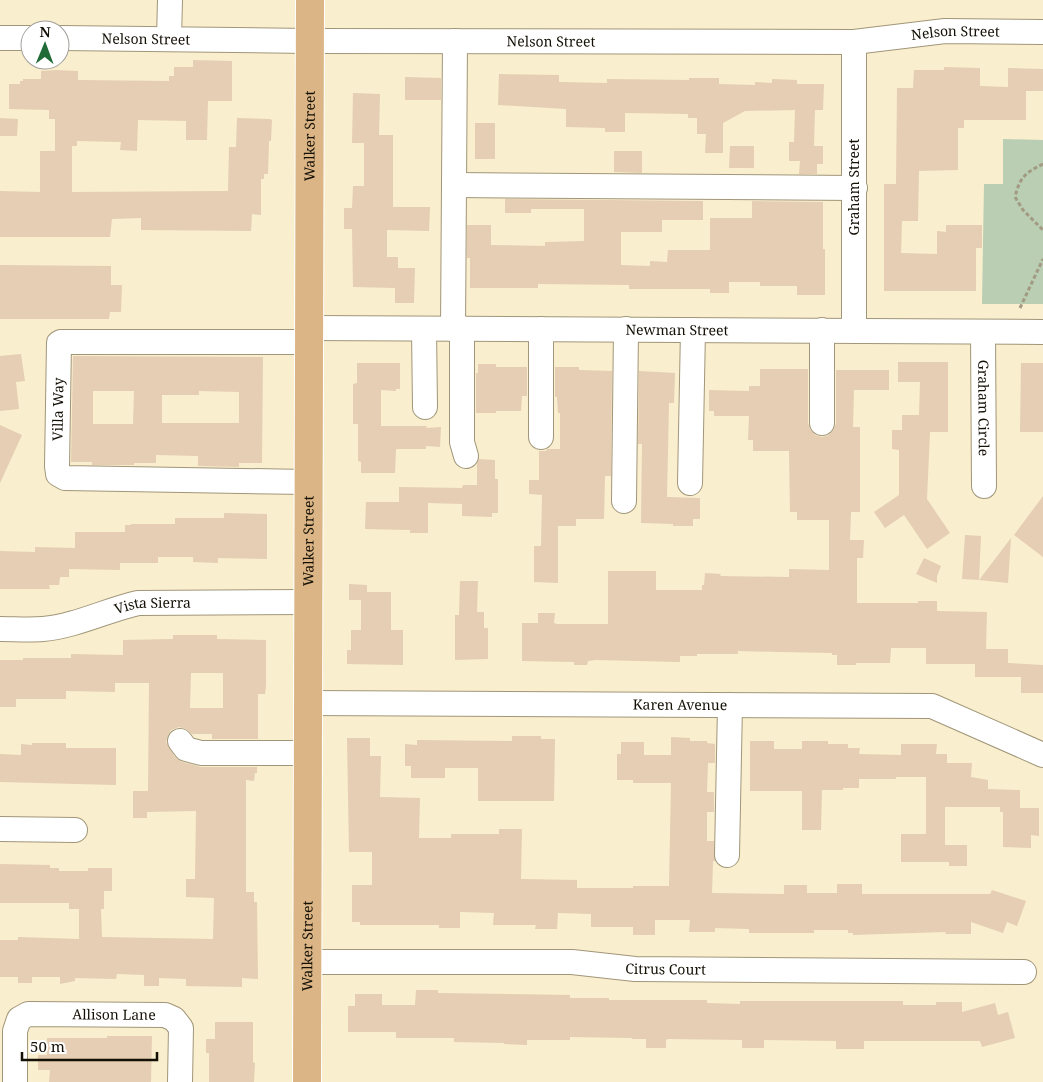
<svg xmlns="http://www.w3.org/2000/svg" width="1043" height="1082" viewBox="0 0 1043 1082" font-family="'Noto Serif',serif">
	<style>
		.green { fill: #b9ceb2 }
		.building { fill: #e5ceb3; fill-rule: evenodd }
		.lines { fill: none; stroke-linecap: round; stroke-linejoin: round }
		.minor-casing { stroke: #a19679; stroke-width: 26 }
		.major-casing { stroke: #fff; stroke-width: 30 }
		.path { stroke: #a29a82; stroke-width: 3; stroke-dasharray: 4 2.5; stroke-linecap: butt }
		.minor { stroke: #fff; stroke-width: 24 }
		.major { stroke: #dbb585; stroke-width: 28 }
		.labels { text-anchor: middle; stroke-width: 4; stroke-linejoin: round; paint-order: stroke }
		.street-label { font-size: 14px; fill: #141006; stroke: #fff }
	</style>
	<rect width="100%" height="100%" fill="#f9eecd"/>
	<path class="green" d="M1003 139 1043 140V304H982L984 184H1003Z"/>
	<path class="building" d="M193 60 232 61V101H208L207 140H186V121L138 120 137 151 120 150 121 142 77 141V146H72V192L228 191 229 147H236L237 118 270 119 272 120 271 141H269L268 174H264V179H261V215L252 214 251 231 141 230V218L112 219 110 237H0V191L40 192V151H55V119H49V110L9 109V84H20V81H23V79H41V71L56 70 78 71V80L169 81V76H174V67H193Z
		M944 67 980 68V86L1008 87V68L1043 69V91H1026V120H964V128H958V170L919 171 918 221H902L901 253 937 254V231L946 232V225H982V248H976V291H884V184H896L897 88H913L914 70H944Z
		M499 74 559 75V82L607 83V79L689 80V78H719V84L755 85V82L772 83V79L797 80V84H824L823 110H815L814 146H823V164H817V174H799L800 161H789V142H794L795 110 745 111 723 123V153H705L706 134H697V118H688V114L625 113V132H605V128L566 127V109L498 105Z
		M405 77 441 78V100H405Z
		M353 93 380 94 379 135H393V207H430L429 231 387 230V257H398V268H415L414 303H395V288L353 287 352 229H344V208H352L353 186H364V143H352Z
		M0 118 18 119 17 136H0Z
		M475 123H495V159H475Z
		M730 146H754V168H729Z
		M614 151H642V173L614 172Z
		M505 199 703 201V220H662V232H621V265L650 266V261L667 262 668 250H710V218H752V201L823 202V249H825V295H797V286H760V282H729V293H710V289H629V285L538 284V288H470V258H467V225H491V245L545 246V242L584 241V209H531V213H505Z
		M0 265 111 266V285H122L121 312H110L109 319H0Z
		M21 354 25 381 16 382 19 409 0 411V356Z
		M73 356 263 357 262 463H239V467L198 466V456L156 455V463H134V465H92V462H71ZM93 391H134L133 424H93ZM199 391 239 392V423H162V395H199Z
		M898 362H948V432H930L927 499 950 533 927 549 904 515 885 528 874 512 899 495V450L892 449V430H902V415H919L920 382H898Z
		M357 363H400V389H396V391L381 390V426H427L426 428 441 427 440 447 426 446V449H396L395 473H361V462L358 461V424H353V384L357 383Z
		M1021 363H1043V432H1020Z
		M478 364H496V367H527V396H522L521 411H496V413H476V373H478Z
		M555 367H579V370L612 371 611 476H605L604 519H576V526H558V583L534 582V546H541L542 495 529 494V480H539V451H546L547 449H560V413H558L557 397H555Z
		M760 369H808V423L810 429 815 435 822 437 829 435 834 429 836 423V370H889V390H854L853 427H860V512H851L850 540H864L863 558H857V603H918V601H937V611L987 612 986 649H1008V663L1043 665V693H1021V677H975V664H926V648H891L890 663H856V665H837V655H832V653L779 652 738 651V654H697V656H680V662L596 660 588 661 587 665H574V662L522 661V623H538V613H555L554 623 557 624H608V571H656V590H702V585H704L705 573 721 574 720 576 789 577V569L829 570V520H797V512H790L789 451H753V440H748L749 416H714V411H709V390L749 391V386H760Z
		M639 371 675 373 674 403H669L667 497 700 498V519H693V526H673V524L641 523 642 444H638Z
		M0 425 22 435 0 483Z
		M479 459 495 460V479H498V513H492V517L462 516V504L428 503V533H410V530L365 529 366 502H399V487L462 488 463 485H477V463Z
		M1043 496V557L1014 535Z
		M224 513 267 514V559L218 558V563L193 562V557H158V563H120V570L69 569V577H60L59 585H49L50 589H0V551L35 552V547L75 548V532H125V525H131V524H175V518H224Z
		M965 535 981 536 979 580 962 579Z
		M1011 538 1008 583 979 580Z
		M924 558 941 566 937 576V583L916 574Z
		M460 581H478L477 612H484V628H488V659L455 660V615H459Z
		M349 584 367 585V592H391V630H403V665L347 664V650H351V630H361V600H349Z
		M173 635H217V639L266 640V685L265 694H258V739H212V734H192L186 729 179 727 171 730 168 735 166 742 175 757 182 762 201 767H257V773H255L254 781 246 780V892H254V902H257L258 979 242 978V987L186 986V979L159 978V986H144V975L117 974 116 979 75 978V981L60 984V977H32V983H18V977H0V940H18V937L79 939V909H69V903H0V864L50 865V868H59V871H88V868H112V891H104V909H101L102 937 213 939 214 898 186 897V879H195L196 811 147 812V818H133V791H148L149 683H115V692L66 691V699H16V707H0V660H23V658H71V654L123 655V640L173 639ZM191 673H223V708H190Z
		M512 736H541V739H555L554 801H478V768H445V778H411V766H405V744L417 745V740L512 741Z
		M671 737 690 738V741H707V743L715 744V763H708L707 792H714V812H707V841H714L715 861H713L712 893 784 894V885H807V893H837V884H862V894H990L992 890 1026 901 1017 926 1007 922 1003 933 971 922V934H945L946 932 853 935V933H848V930H814V933H749V929L715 928V932H689L690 920H655V935H633V927H591V914L558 913 557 929H535L536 925H493L494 913 460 912V928H439V925H360V922H352V885H372V852H349L347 738H370V756H381L380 797 420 798 419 838H451V834H499V829H522L521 879 577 880V888H633V886H669L671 783H633V780H617V754H621V742H644V755H671Z
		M750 741H774V749H802V741H828V744H848V748H860L859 754 901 755V744H937L936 754H947V763H972L971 777 988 780V789L1020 790V808H1039V836L1031 835V848L1003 847V812H1000V807H945V845H967V866H949V862H901V834H926V777H896V779H859V788H843V790H822L821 830H802V791H750Z
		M32 743H66V748H116V785L0 782V754L21 755V744L32 745Z
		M416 990H438V993L570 995V998H609V1000H707V1003L740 1004V1001H903V1005H936V1002H962V1012L995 1003 998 1015 1008 1012 1015 1038 982 1047 980 1041H864V1049H836V1041L764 1040V1048H742V1040L668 1039 666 1040V1048H646V1039H632V1038L570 1037V1040H527V1045L504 1044V1043L454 1042V1038H396V1032H348V1006H355V994H382V1005H415Z
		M215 1022H253V1062L255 1063 254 1082H209V1053H206V1039H215Z
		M107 1036H152L151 1082H49L50 1070H38V1055H47V1038H107Z"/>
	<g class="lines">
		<defs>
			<g id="minor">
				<path d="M0 38H30"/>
				<path id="s1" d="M60 38 309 41 854 42 945 31 1043 32"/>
				<path d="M169 39 170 0"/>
				<path d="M854 42V331"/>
				<path d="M454 185 855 188"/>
				<path id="s2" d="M309 328 1043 332"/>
				<path d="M462 328V442L466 456"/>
				<path d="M424 329 425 407"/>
				<path d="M453 329 455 41"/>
				<path d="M541 329V437"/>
				<path d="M822 330V423"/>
				<path id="s3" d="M983 332 984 486"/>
				<path id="s4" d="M307 482 65 478 58 474 57 466 59 343 61 342H309"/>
				<path d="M690 483 693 330"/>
				<path d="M624 501 626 329"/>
				<path id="s5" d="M0 629C14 629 29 630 43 629 76 626 107 610 138 603L308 602"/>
				<path id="s6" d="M308 703 932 706 1043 755"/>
				<path d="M180 741 186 749 201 753H308"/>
				<path d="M0 829 75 830"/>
				<path d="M727 855 730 705"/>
				<path id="s7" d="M307 962H572L635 969 1024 972"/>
				<path id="s8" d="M15 1082V1031L19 1019 28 1014 165 1015 174 1019 181 1028 180 1082"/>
			</g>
			<g id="major">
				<path id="s9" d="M307 1082 310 0"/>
			</g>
		</defs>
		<use href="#minor" class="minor-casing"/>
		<use href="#major" class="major-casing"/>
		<path class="path" d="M1043 164C1025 173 1020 177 1015 197L1023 210 1043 230
			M1020 308 1043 259"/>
		<use href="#minor" class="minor"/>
		<use href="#major" class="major"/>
	</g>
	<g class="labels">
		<g class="street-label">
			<text dy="5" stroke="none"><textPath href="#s1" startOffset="896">Nelson Street</textPath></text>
			<text dy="5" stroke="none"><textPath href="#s1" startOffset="86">Nelson Street</textPath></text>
			<text dy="5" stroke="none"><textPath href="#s1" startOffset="491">Nelson Street</textPath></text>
			<text dy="5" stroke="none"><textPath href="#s9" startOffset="946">Walker Street</textPath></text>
			<text transform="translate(854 187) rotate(-90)" y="5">Graham Street</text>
			<text dy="5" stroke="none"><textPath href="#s2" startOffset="368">Newman Street</textPath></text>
			<text dy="5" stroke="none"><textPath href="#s4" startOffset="315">Villa Way</textPath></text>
			<text dy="5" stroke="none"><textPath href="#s3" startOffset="76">Graham Circle</textPath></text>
			<text dy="5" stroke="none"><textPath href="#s9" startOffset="541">Walker Street</textPath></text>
			<text dy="5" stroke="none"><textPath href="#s5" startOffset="156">Vista Sierra</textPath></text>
			<text dy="5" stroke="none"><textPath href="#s6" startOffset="372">Karen Avenue</textPath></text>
			<text dy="5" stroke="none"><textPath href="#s9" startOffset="136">Walker Street</textPath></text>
			<text dy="5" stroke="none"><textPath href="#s7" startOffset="359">Citrus Court</textPath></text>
			<text dy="5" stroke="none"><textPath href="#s8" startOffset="160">Allison Lane</textPath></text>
		</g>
	</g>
	<g transform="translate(45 45) rotate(1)"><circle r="24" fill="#ffffff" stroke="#a19f9b"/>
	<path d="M0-4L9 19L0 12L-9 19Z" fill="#216b38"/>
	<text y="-8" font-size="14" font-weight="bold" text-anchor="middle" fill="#141006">N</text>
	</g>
	<path d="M22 1052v8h135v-8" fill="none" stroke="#141006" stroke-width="2.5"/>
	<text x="30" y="1052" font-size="15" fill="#141006" stroke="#ffffff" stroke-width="4" paint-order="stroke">50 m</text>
</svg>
